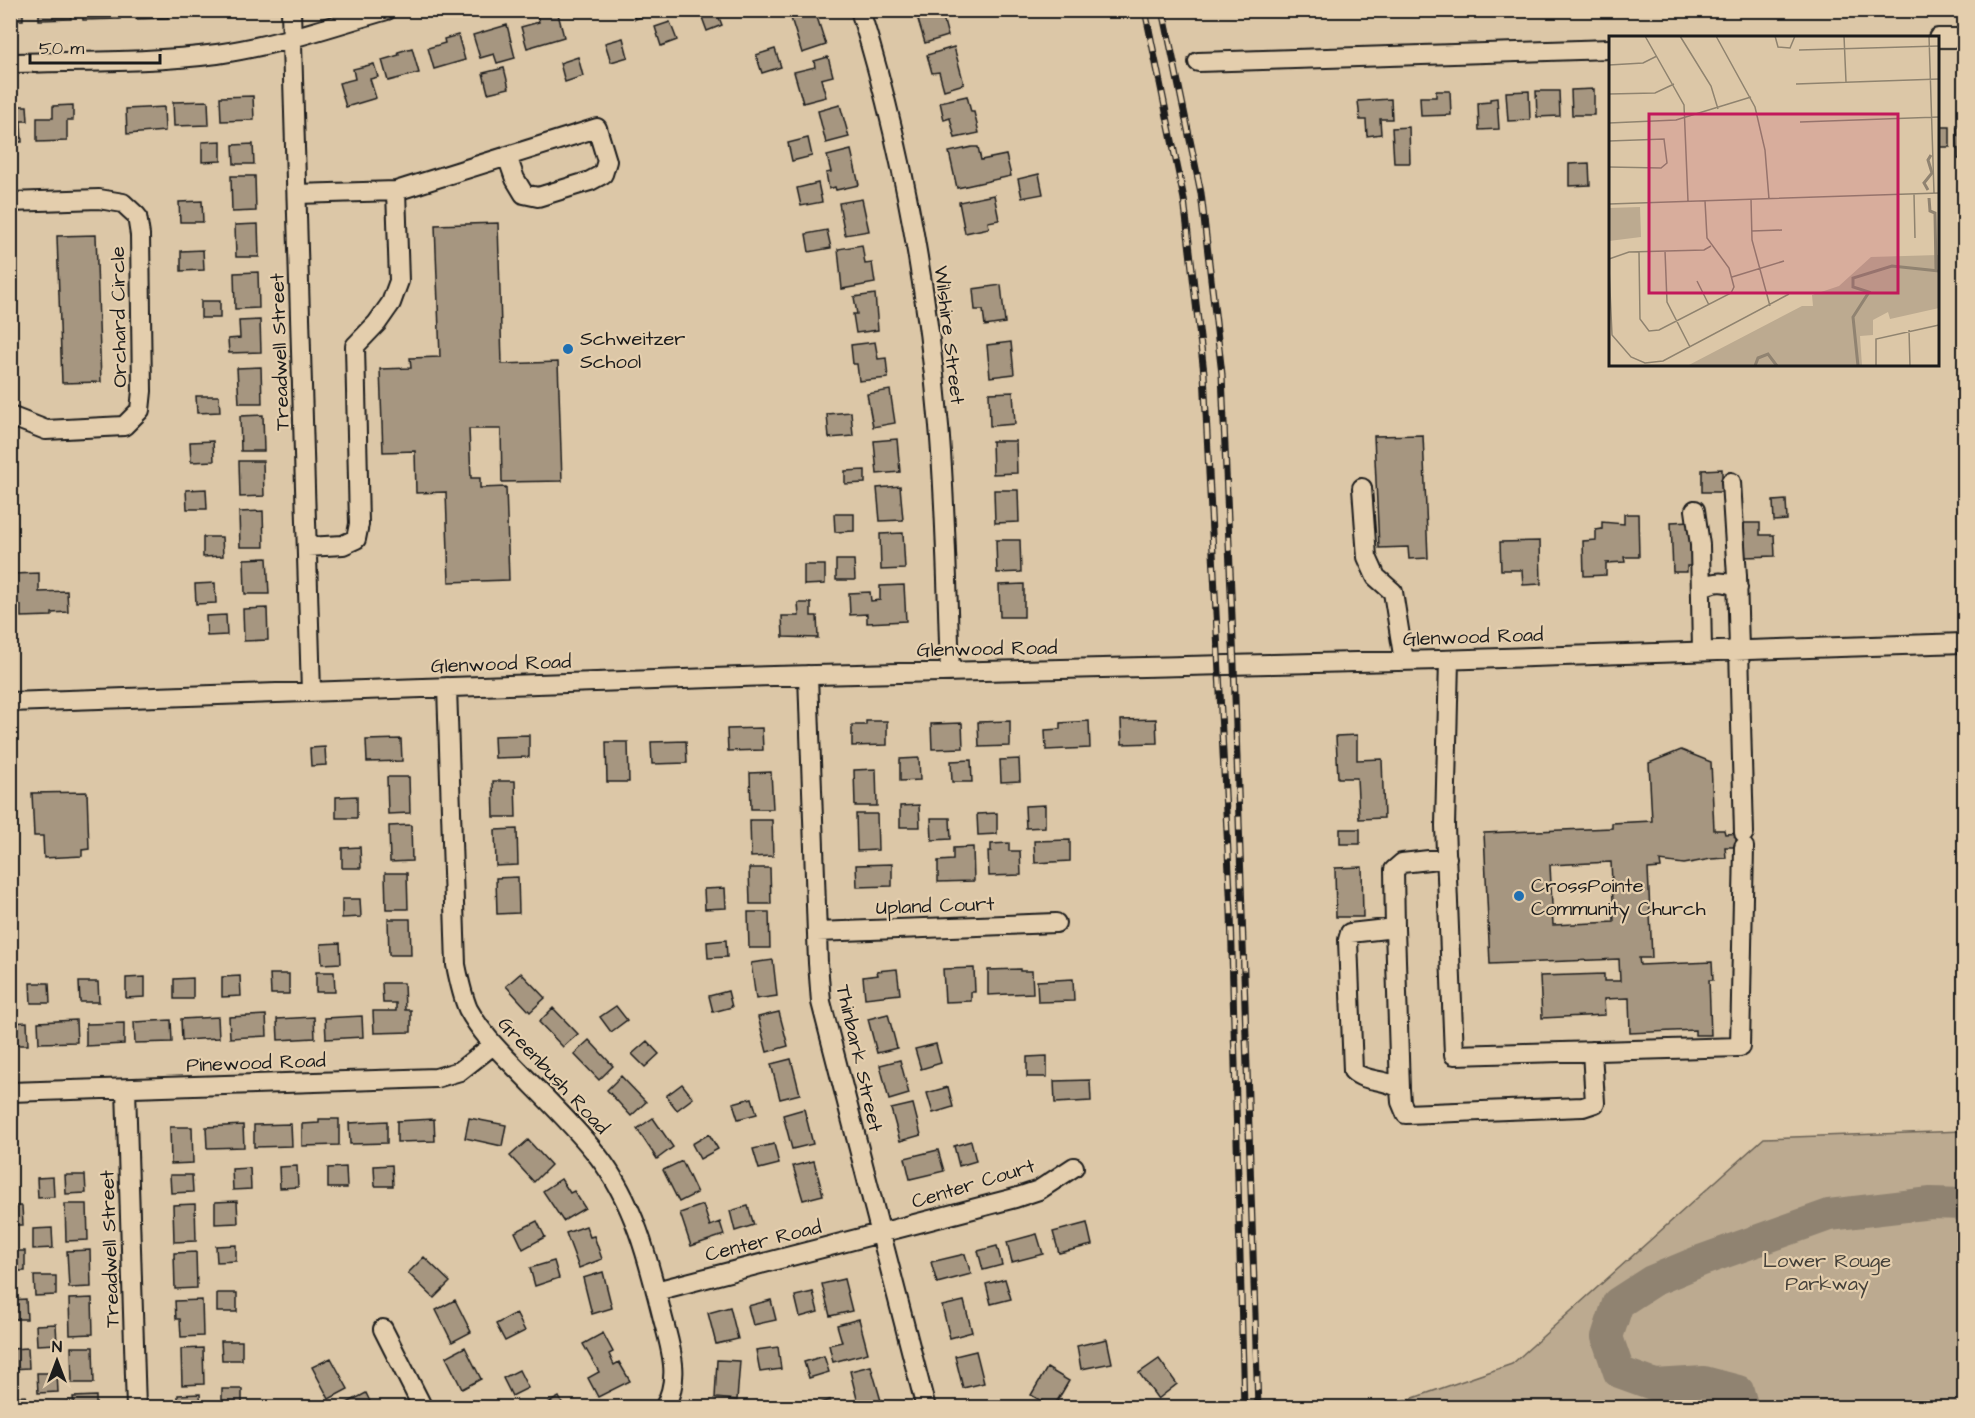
<svg xmlns="http://www.w3.org/2000/svg" width="1975" height="1418" viewBox="0 0 1975 1418" font-family="'Architects Daughter',sans-serif">
	<style>
		.green { fill: #bcaa90; stroke: #6c6356; stroke-width: 1.5 }
		.lines { fill: none; stroke-linecap: round; stroke-linejoin: round }
		.river { stroke: #908371; stroke-width: 32 }
		.building { fill: #a69680; stroke: #1c1c1c; stroke-width: 1.5; fill-rule: evenodd }
		.minor-casing { stroke: #1c1c1c; stroke-width: 22 }
		.minor { stroke: #e4cead; stroke-width: 18 }
		.rail-casing { stroke: #1c1c1c; stroke-width: 7 }
		.rail { stroke: #e4cead; stroke-width: 4.5; stroke-dasharray: 14; stroke-linecap: butt }
		.poi-dot { fill: #1f6fb2; stroke: #e4cead; stroke-width: 2 }
		.labels { text-anchor: middle; stroke-width: 4.5; stroke-linejoin: round; paint-order: stroke }
		.street-label { font-size: 20px; fill: #1c1c1c; stroke: #e4cead }
		.poi-label { font-size: 20px; fill: #1c1c1c; stroke: #e4cead; text-anchor: start }
		.park-label { font-size: 20px; fill: #444039; stroke: #e4cead }
		.inset-river { fill: none; stroke: #908371; stroke-width: 3 }
		.inset-road { fill: none; stroke: #8f836f; stroke-width: 1.5 }
		.view { fill: #c2185b; fill-opacity: 0.15; stroke: #c2185b; stroke-width: 3 }
		.inset-edge { fill: none; stroke: #1c1c1c; stroke-width: 3 }
	</style>
	<rect width="100%" height="100%" fill="#dcc7a7"/>
	<filter id="ink" filterUnits="userSpaceOnUse"><feTurbulence type="fractalNoise" baseFrequency=".0167" numOctaves="2"/><feDisplacementMap in="SourceGraphic" scale="12" xChannelSelector="R" yChannelSelector="G"/><feConvolveMatrix kernelMatrix="1 2 1 2 8 2 1 2 1" color-interpolation-filters="sRGB"/></filter>
	<g filter="url(#ink)">
		<path class="green" d="M1964 1131V1407H1387L1512 1364 1764 1138Z"/>
		<g class="lines">
			<path class="river" d="M1743 1408 1738 1391 1704 1382 1655 1385 1619 1372 1607 1337 1618 1303 1652 1281 1700 1261 1829 1215 1931 1203 1964 1204"/>
		</g>
		<path class="building" d="M10 10H23V20H10Z
			M39 10H70L71 19 39 20Z
			M82 10H120V19L83 20Z
			M136 10H168V18L136 19Z
			M557 10 564 37 527 48 521 27 539 22 537 16Z
			M632 10H655L656 12 635 19Z
			M703 10H716L722 25 707 31 700 12Z
			M926 10H941L948 36 925 43 916 13Z
			M1421 10H1453V14L1422 15Z
			M815 11 826 45 802 53 791 18Z
			M670 22 677 40 661 46 655 27Z
			M507 25 515 58 497 63 494 54 480 58 473 35Z
			M458 35 465 60 434 69 428 48 445 43 444 39Z
			M623 38 628 57 611 62 605 43Z
			M954 47 964 84 944 90 939 72 932 73 927 55Z
			M412 48 419 73 388 81 382 60 399 55 398 52Z
			M775 49 781 67 762 73 756 55Z
			M578 57 583 76 565 82 560 63Z
			M828 57 833 76 821 79 826 97 803 103 794 72 815 67 814 61Z
			M374 64 378 77 370 79 376 98 346 107 339 83 355 79 353 69Z
			M504 68 509 88 488 93 483 73Z
			M1594 89V115H1572L1571 90Z
			M1436 91H1450L1451 115 1421 116 1420 97H1436Z
			M1529 91 1530 120 1508 121 1506 92Z
			M1536 91H1559L1560 116 1537 117Z
			M253 96 254 120 221 121 220 97Z
			M967 96 971 112H974L979 133 955 138 950 118 944 120 940 102Z
			M1497 98 1499 129 1479 130 1478 103 1490 102V99Z
			M1391 99 1392 119H1380L1381 134 1367 136 1366 120H1360L1358 101Z
			M208 101 209 125 174 126 173 102Z
			M73 105V120H67V141L37 142V118H53V106Z
			M840 105 849 137 826 143 818 111Z
			M10 106H27L28 121H21L22 142H10Z
			M164 107 165 131 127 134 126 109Z
			M1409 127 1410 163H1394L1392 128Z
			M1938 127H1950V147H1938Z
			M1957 127H1964V159H1958Z
			M808 138 812 156 792 161 788 143Z
			M221 141V161L202 162V142Z
			M253 144 254 164H234L233 145Z
			M972 147H978L981 160 1006 155 1011 176 957 188 949 152Z
			M851 150 859 185 836 190 835 187 829 189 826 173 831 172 827 156Z
			M1589 163 1590 185 1569 186V164Z
			M1039 174 1043 194 1022 198 1018 179Z
			M231 176H255L256 211 232 212Z
			M818 183 822 202 801 206 797 188Z
			M994 195 999 220 988 222 989 228 965 233 959 202Z
			M862 199 869 231 845 235 839 203Z
			M202 201 203 222H180L179 202Z
			M498 223 502 364 558 362 562 481 502 482 501 429H469L471 478H480V488L506 487 509 580 449 582 446 492 416 493 415 451 383 452 380 369 411 368 410 358 440 357 435 225Z
			M258 224 259 257H236L235 225Z
			M827 230 831 248 809 252 806 234Z
			M96 235 101 382 62 383 57 236Z
			M862 245 865 264 872 263 875 283 842 289 838 249Z
			M203 250 204 270 181 271V251Z
			M258 272 259 308 235 309 234 273Z
			M1001 285 1005 323 985 326 983 310H975L973 289Z
			M875 294 878 330 856 333 853 314H857L854 297Z
			M201 301H220V318H201Z
			M260 320 261 352 229 353 228 339 240 338 239 321Z
			M875 342 878 359 886 358 888 378 859 381 857 364H853L851 345Z
			M1011 342 1014 374 990 377 987 345Z
			M10 347H12L14 386H10Z
			M261 367 262 403H239L237 368Z
			M890 390 895 423 873 427 867 394Z
			M1013 392 1015 424 990 426 989 393Z
			M196 396H219L220 412 197 413Z
			M851 412 853 436 829 438 827 414Z
			M263 415 264 451H241L240 416Z
			M1423 435 1428 558 1409 559 1408 547 1379 548 1374 436Z
			M897 439 900 472 877 474 874 441Z
			M213 441 214 461 191 462 190 442Z
			M992 441H1016L1017 473 993 474Z
			M239 461H263L264 496 240 497Z
			M1722 469V492H1702V470Z
			M865 470V483L845 484V471Z
			M900 486 903 520 880 521 877 488Z
			M206 489 207 509H187L186 490Z
			M994 490H1018L1019 522 995 523Z
			M1786 500 1787 520 1774 521 1773 501Z
			M263 511 264 547H240L239 512Z
			M834 514H854V531L835 532Z
			M1624 514H1638L1639 557H1624L1625 562 1606 563V575L1584 576 1583 541 1596 540V530L1602 529V522L1624 524Z
			M1691 521 1693 566H1687V572H1673L1671 522Z
			M1744 523H1760V535H1774L1775 556 1745 557Z
			M903 533 905 569 881 570 880 534Z
			M203 537H222L223 556 203 557Z
			M996 540H1020L1021 572 997 573Z
			M1540 541 1541 584 1523 585 1522 570H1501L1500 542Z
			M267 558 269 594H245L244 559Z
			M836 560H854L855 580H836Z
			M804 565H825V584L804 585Z
			M39 573V592L67 591 68 612 52 613V616L21 617V605H14L13 574Z
			M215 583 216 603 196 604 195 584Z
			M1024 584V617H1000L999 585Z
			M904 585 906 621 867 623V614L850 615 849 593 870 592 871 601 880 600V586Z
			M798 603H811V616H817L818 638 783 637 782 616H799Z
			M267 608 268 640 244 641 243 609Z
			M226 615 227 635 207 636 206 616Z
			M1156 719 1157 743 1122 744 1121 720Z
			M866 721H887V745L852 746V725H866Z
			M1010 721V746L979 747 978 722Z
			M1089 721 1090 748 1046 750 1045 730 1060 729V723Z
			M962 723 963 748 932 749 931 724Z
			M762 728 763 750 728 751 727 729Z
			M529 735V757L495 758 494 736Z
			M1357 735V760L1382 759 1384 818 1359 819 1357 778H1338L1336 736Z
			M401 739 402 761 367 762 366 740Z
			M686 741 687 763 652 764 651 742Z
			M606 742H628L629 782H607Z
			M325 747 326 765 311 766 310 748Z
			M1681 750 1711 762 1714 830H1724L1725 834 1744 833V847H1725L1726 858 1711 859 1684 864 1660 861 1661 868 1648 869 1652 958H1639L1640 965 1712 962 1713 980H1709L1711 1035H1695V1030L1630 1033 1629 998 1604 999 1605 1015 1542 1018 1540 976 1604 974V981H1620L1619 959 1490 964 1484 833 1612 828V823L1652 821 1649 763ZM1611 862 1614 922 1553 925 1550 865Z
			M919 758 920 780 900 781V759Z
			M1019 759 1020 781 1001 782 1000 760Z
			M971 760 972 782H952L951 761Z
			M876 769 877 806H855L854 770Z
			M771 772 773 809H751L750 773Z
			M387 777H409L410 813 388 814Z
			M493 781H515L516 817H494Z
			M87 792 89 849 82 850V856L44 858 43 836H34L32 793Z
			M357 796V818H336V797Z
			M919 805 920 827H900V806Z
			M1045 805V827L1026 828 1025 806Z
			M997 813V834L978 835 977 814Z
			M856 814H877L878 850 857 851Z
			M931 818H950L951 839 932 840Z
			M750 820H772L773 856 751 857Z
			M411 825 412 861 390 862 389 826Z
			M517 829 518 865 496 866 495 830Z
			M1340 829H1360V844H1340Z
			M1070 840V861L1035 863 1034 841Z
			M1009 843V851H1020L1021 875 989 876 988 851H991V844Z
			M360 847 361 868H342V848Z
			M973 847 974 881 938 882V861L953 860V848Z
			M892 864V886L857 887 856 865Z
			M1362 867 1363 917H1336L1335 868Z
			M749 868H770L771 904H750Z
			M385 873H407L408 909H386Z
			M518 877 519 913 497 914 496 878Z
			M725 888 726 908 705 909 704 889Z
			M342 899H360L361 917 342 918Z
			M748 912H769L770 948H749Z
			M388 919H410L411 955H389Z
			M726 940 727 957 708 958 707 942Z
			M340 943 341 963 322 964 321 944Z
			M773 960 777 996 756 999 751 963Z
			M974 968 975 992H971V1001L945 1002 943 969Z
			M897 969 900 994 865 998 863 977 878 975 877 971Z
			M1020 969V971H1032L1033 993 988 995V970Z
			M316 972H334L335 992H316Z
			M521 973 545 998 530 1012 506 986Z
			M270 974H289V994H271Z
			M240 976 241 996 222 997V977Z
			M145 977V997L126 998V978Z
			M193 978V999H174V979Z
			M1073 979 1074 1001 1038 1002 1037 981Z
			M79 982H98L99 1002H80Z
			M30 983H49L50 1003H31Z
			M382 983H404L405 1010H411V1032L374 1033 373 1011H396V1003H383Z
			M728 991 732 1007 713 1012 709 996Z
			M616 1006 627 1020 611 1032 600 1017Z
			M553 1008 578 1034 563 1047 539 1022Z
			M779 1012 788 1046 767 1052 758 1017Z
			M888 1014 897 1048 877 1053 868 1019Z
			M266 1015 267 1036 230 1038 229 1017Z
			M362 1016 363 1037 326 1039 325 1018Z
			M218 1017 219 1038 182 1040 181 1019Z
			M314 1017 315 1038 278 1040 277 1019Z
			M76 1020 77 1042 39 1043 38 1022Z
			M171 1020 172 1042 135 1043 134 1022Z
			M27 1022 28 1045H15V1050H10V1023Z
			M124 1023V1044L86 1046V1024Z
			M589 1040 613 1066 599 1080 574 1054Z
			M647 1041 659 1054 645 1067 632 1054Z
			M936 1044 941 1063 921 1069 915 1049Z
			M1047 1056V1077H1027V1057Z
			M791 1059 800 1094 780 1099 771 1064Z
			M900 1060 909 1094 889 1100 880 1065Z
			M621 1076 646 1102 631 1116 607 1090Z
			M1090 1080 1091 1101 1055 1103 1054 1081Z
			M682 1084 693 1098 677 1110 666 1096Z
			M948 1087 953 1107 933 1113 927 1093Z
			M752 1098 757 1114 738 1119 733 1103Z
			M913 1104 921 1135 900 1141 891 1109Z
			M804 1109 813 1144 792 1149 783 1115Z
			M469 1118 506 1125 502 1146 465 1138Z
			M653 1118 673 1147 657 1159 637 1129Z
			M319 1119H339V1145L302 1146V1124L319 1123Z
			M434 1119 435 1141 397 1142V1121Z
			M387 1121V1143L350 1144 349 1123Z
			M291 1124 292 1146 254 1147V1125Z
			M243 1125 244 1147 207 1148 206 1127Z
			M170 1127H192L193 1163 171 1164Z
			M709 1134 718 1149 700 1159 692 1144Z
			M528 1140 551 1165 534 1182 510 1156Z
			M971 1141 976 1161 959 1166 954 1146Z
			M774 1144 779 1164 759 1169 753 1149Z
			M938 1150 944 1171 910 1179 905 1158Z
			M682 1161 697 1193 679 1202 663 1170Z
			M814 1161 823 1195 803 1200 793 1166Z
			M392 1165 393 1186H375L374 1166Z
			M297 1166 298 1187 280 1188 279 1167Z
			M346 1167 347 1188H328V1168Z
			M250 1168 251 1189 233 1190 232 1169Z
			M65 1175H85L86 1193 66 1194Z
			M170 1175H192L193 1192 171 1193Z
			M53 1177 54 1197 38 1198 37 1178Z
			M561 1179 570 1193 574 1191 585 1208 563 1221 543 1191Z
			M237 1201 238 1223 215 1224V1202Z
			M65 1204H87L88 1240 66 1241Z
			M195 1204 196 1241 174 1242 173 1205Z
			M703 1205 710 1226 720 1222 724 1235 691 1246 680 1213Z
			M10 1206H22L23 1225H10Z
			M748 1206 754 1225 735 1231 730 1211Z
			M537 1221 545 1237 523 1249 515 1232Z
			M1087 1223 1092 1245 1059 1253 1053 1232Z
			M586 1226 590 1237 594 1236 602 1259 579 1268 566 1233Z
			M52 1228 53 1248 33 1249V1229Z
			M1037 1234 1043 1254 1012 1262 1007 1242Z
			M236 1245V1261L217 1262 216 1246Z
			M997 1246 1002 1265 983 1270 978 1251Z
			M90 1250 91 1287 69 1288 67 1251Z
			M10 1251H25V1271H10Z
			M196 1252 197 1288 175 1289 174 1253Z
			M965 1254 971 1274 937 1283 931 1262Z
			M424 1257 450 1282 434 1298 408 1273Z
			M554 1261 559 1278 535 1286 530 1268Z
			M603 1272 612 1308 592 1314 583 1278Z
			M34 1276H56V1295L35 1296Z
			M844 1279 852 1311 830 1316 822 1284Z
			M1005 1279 1011 1299 991 1304 986 1284Z
			M813 1292 818 1312 800 1317 795 1296Z
			M217 1293H237V1312H217Z
			M92 1298 93 1334 70 1335 69 1299Z
			M26 1299 27 1319H10V1300Z
			M202 1300 203 1336 181 1337 180 1319H176L175 1301Z
			M455 1300 471 1332 452 1342 436 1310Z
			M771 1300 776 1320 753 1325 748 1306Z
			M964 1301 972 1332 950 1338 942 1306Z
			M730 1307 738 1339 716 1344 708 1313Z
			M516 1313 525 1331 505 1341 496 1324Z
			M859 1319 868 1353 833 1362 829 1345 842 1342 837 1325Z
			M56 1324 57 1344 37 1345 36 1325Z
			M603 1333 613 1352 609 1354 614 1365 619 1362 630 1381 598 1397 588 1378 599 1372 583 1344Z
			M1107 1339 1112 1363 1081 1369 1077 1346Z
			M221 1341H242V1360H222Z
			M71 1347H93L94 1383H72Z
			M465 1347 481 1379 462 1389 446 1357Z
			M778 1347 781 1369 760 1372 756 1350Z
			M28 1348 29 1368 10 1369V1349Z
			M203 1348 204 1384 182 1385 181 1349Z
			M976 1351 984 1383 963 1388 955 1356Z
			M824 1356 829 1372 809 1378 804 1362Z
			M331 1358 348 1389 329 1399 312 1367Z
			M1159 1359 1177 1384 1158 1399 1139 1373Z
			M717 1360 740 1361 737 1400 715 1398Z
			M871 1366 881 1401 859 1407 850 1371Z
			M1047 1368 1069 1381 1053 1408 1031 1395Z
			M519 1370 528 1388 512 1396 503 1378Z
			M37 1373H57L58 1392 38 1393Z
			M222 1389H242V1408H222Z
			M366 1393 373 1408H349L347 1403Z
			M200 1394 201 1408H178V1395Z
			M26 1396V1408H10V1397Z
			M96 1396V1408H74L73 1397Z
			M559 1397 565 1408H539Z
			M830 1400 832 1408H812V1405Z
			M987 1402 989 1408H969V1407Z"/>
		<g class="lines">
			<defs>
				<path id="minor" d="M291 10 311 692
					M860 10C902 145 927 286 939 426 946 508 947 590 950 672
					M1938 38H1964
					M1198 62 1610 49
					M10 63C79 61 149 63 217 54 275 46 331 26 387 10
					M396 191 597 128 607 161 603 174 590 181 538 197 524 194 515 179 507 156
					M297 194 396 191 399 281 391 303 377 323 355 346 359 524 356 539 343 545 307 547
					M10 202 99 199 123 203 137 216 140 235 142 391 140 410 124 426 46 430 10 416
					M1731 482 1737 576 1744 833
					M1362 488 1367 557 1376 577 1393 592 1404 661
					M1695 510 1700 545 1702 651
					M1701 588C1714 581 1725 580 1738 588
					M1449 660 1445 826 1454 1055 1740 1047 1744 847
					M808 675 818 963 821 1002 926 1408
					M447 687 456 965C459 980 462 995 468 1009 480 1031 496 1048 514 1066 542 1095 573 1124 598 1156 634 1202 648 1259 662 1315 670 1347 682 1377 664 1408
					M10 702 773 676 1439 660 1964 643
					M1447 858 1402 863 1394 870 1395 928 1350 933 1348 940 1353 1071C1366 1083 1386 1078 1400 1089L1401 1102 1406 1114 1583 1107 1595 1103 1592 1051
					M1395 928 1400 1089
					M817 932 1056 923
					M126 1089 136 1408
					M10 1092 436 1078 460 1071 493 1045
					M656 1291 1015 1198 1039 1190 1074 1167
					M383 1329 423 1408"/>
			</defs>
			<use href="#minor" class="minor-casing"/>
			<use href="#minor" class="minor"/>
			<defs>
				<path id="rail" d="M1145 10 1184 199 1204 373 1231 912 1244 1408
					M1163 10 1201 193 1222 374 1234 665 1258 1408"/>
			</defs>
			<use href="#rail" class="rail-casing"/>
			<use href="#rail" class="rail"/>
		</g>
	</g>
	<g class="poi-dot">
		<circle cx="568" cy="349" r="6"/>
		<circle cx="1519" cy="896" r="6"/>
	</g>
	<g class="labels">
		<g class="street-label">
			<text transform="translate(118 317) rotate(-91)" y="7">Orchard Circle</text>
			<text transform="translate(950 335) rotate(83)" y="7">Wilshire Street</text>
			<text transform="translate(279 352) rotate(-92)" y="7">Treadwell Street</text>
			<text transform="translate(1473 636) rotate(-2)" y="7">Glenwood Road</text>
			<text transform="translate(987 648) rotate(-1)" y="7">Glenwood Road</text>
			<text transform="translate(501 663) rotate(-2)" y="7">Glenwood Road</text>
			<text transform="translate(935 905) rotate(-2)" y="7">Upland Court</text>
			<text transform="translate(860 1058) rotate(77)" y="7">Thinbark Street</text>
			<text transform="translate(256 1062) rotate(-2)" y="7">Pinewood Road</text>
			<text transform="translate(554 1075) rotate(47)" y="7">Greenbush Road</text>
			<text transform="translate(973 1183) rotate(-17)" y="7">Center Court</text>
			<text transform="translate(763 1240) rotate(-14)" y="7">Center Road</text>
			<text transform="translate(109 1249) rotate(-92)" y="7">Treadwell Street</text>
		</g>
		<g class="poi-label">
			<text x="580" y="345">Schweitzer<tspan x="580" dy="23">School</tspan></text>
			<text x="1531" y="892">CrossPointe<tspan x="1531" dy="23">Community Church</tspan></text>
		</g>
		<g class="park-label">
			<text x="1827" y="1267">Lower Rouge<tspan x="1827" dy="23">Parkway</tspan></text>
		</g>
	</g>
	<g transform="translate(1609 36)">
		<rect width="330" height="330" fill="#dcc7a7"/>
		<path d="M31 171 32 201 0 205V172ZM330 219V272L281 283 279 276 264 284V299L251 300 253 330H78L193 270H204L203 259 230 250 262 221Z" fill="#bcaa90"/>
		<path class="inset-river" d="M319 154 315 147 323 137 319 124 322 119M320 162 321 175 326 177 327 234M146 330 149 322 159 318 168 330M249 330 244 281 260 256 244 251V242L283 230 330 235"/>
		<path class="inset-road" d="M36 0 75 69 79 165M71 0 102 50 109 73M107 0 146 71 156 114 160 163M166 0 169 11 181 12 186 0M235 0 237 46M320 0 325 157M190 14 330 10M0 29 34 27 48 20M187 48 330 43M0 58 46 57 65 48M191 86 330 81M0 87 67 84 142 61M0 105 55 103 58 127 52 132 0 131M305 158 306 202M142 163 143 204 161 270M0 168 330 157M143 195 173 194M56 215 58 266 81 311M30 216 31 283 40 295 50 294 122 257 125 251 120 232 98 202 96 165M0 223 20 216 95 214 102 210M0 232 3 299 22 321 36 327 54 325 180 258M123 241 175 225M88 245 100 269M300 294 301 330M267 330V303L330 289"/>
		<path class="view" d="M40 78H289V257H40Z"/>
		<rect width="330" height="330" class="inset-edge"/>
	</g>
	<rect width="1975" height="1418" fill="none" stroke="#e4cead" stroke-width="36"/>
	<rect x="18" y="18" width="1939" height="1382" fill="none" stroke="#1c1c1c" stroke-width="2" filter="url(#ink)"/>
	<g transform="translate(57 1361)" stroke="#e4cead" stroke-width="4.5" paint-order="stroke">
	<path d="M0-4.5L10 22L0 15L-10 22Z" fill="#1c1c1c"/>
	<text y="-9" font-size="16" font-weight="bold" text-anchor="middle" fill="#1c1c1c">N</text>
	</g>
	<path d="M30 54v9h130v-9" fill="none" stroke="#1c1c1c" stroke-width="3"/>
	<text x="39" y="54" font-size="18" fill="#1c1c1c" stroke="#e4cead" stroke-width="4.5" paint-order="stroke">50 m</text>
</svg>
